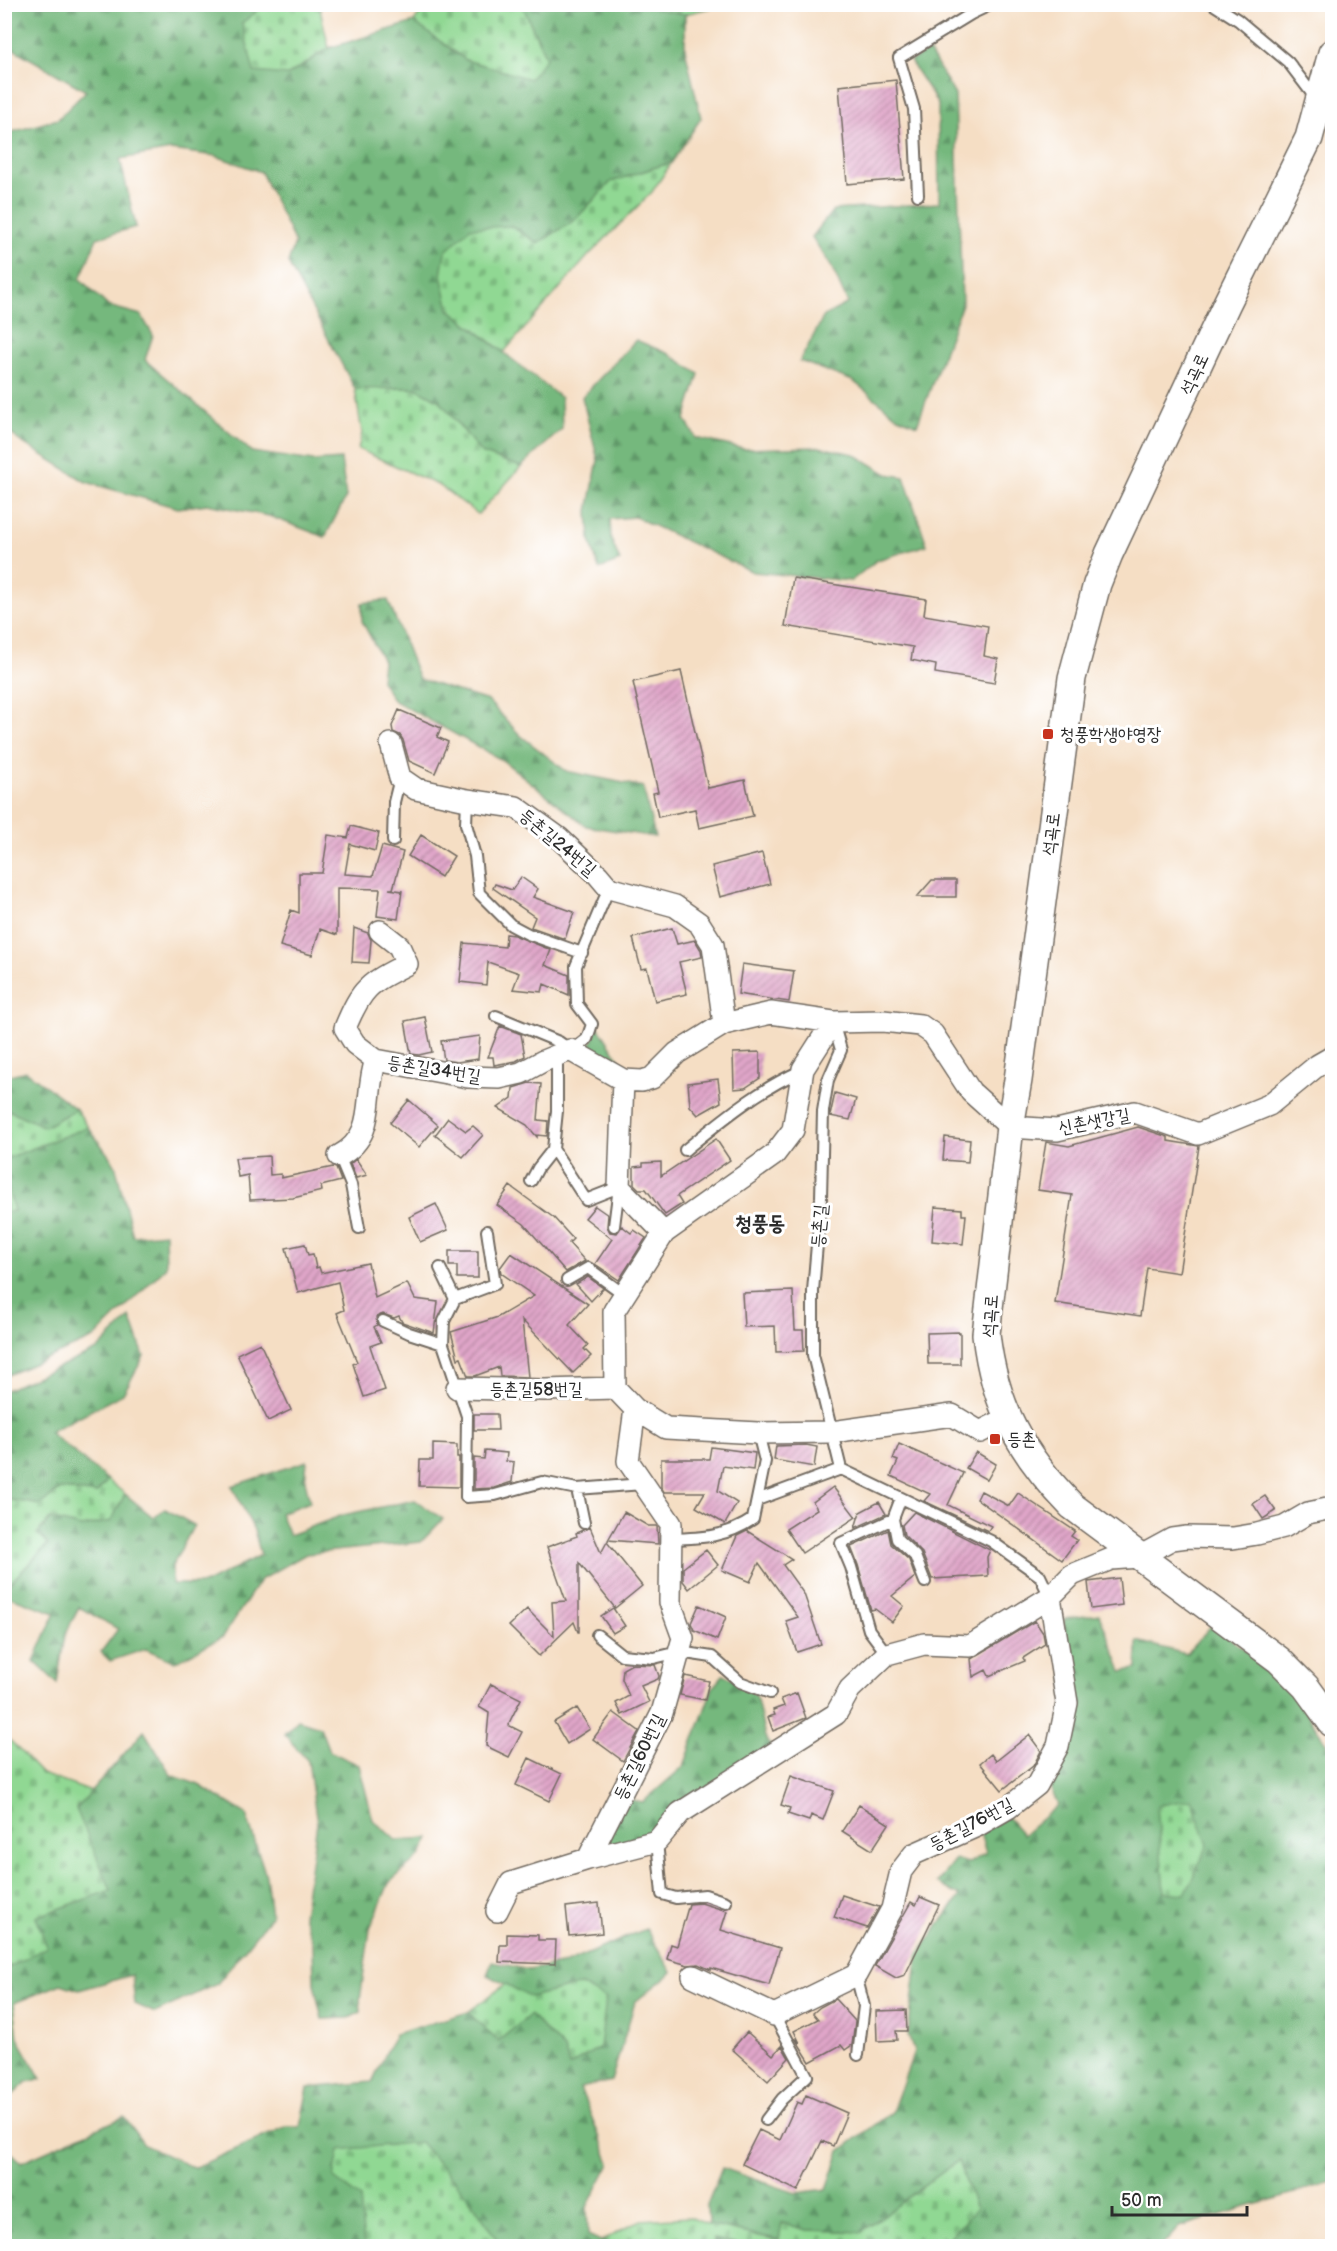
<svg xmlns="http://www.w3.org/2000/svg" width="1337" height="2251" viewBox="0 0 1337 2251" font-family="'Balsamiq Sans','Poor Story',sans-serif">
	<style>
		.forest { fill: url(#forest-firs); stroke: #507254; stroke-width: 1.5 }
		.cemetery { fill: url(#cemetery-stones); stroke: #5e825f; stroke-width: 1.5 }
		.building { fill: url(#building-hatch) }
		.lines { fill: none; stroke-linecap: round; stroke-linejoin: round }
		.service-casing { stroke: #726a61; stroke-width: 14 }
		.minor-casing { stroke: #726a61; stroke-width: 24 }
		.tertiary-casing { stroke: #726a61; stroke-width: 30 }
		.service { stroke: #fff; stroke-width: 10 }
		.minor { stroke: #fff; stroke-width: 21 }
		.tertiary { stroke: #fff; stroke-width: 27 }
		.poi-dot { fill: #c8321e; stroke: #fff; stroke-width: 2 }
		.labels { text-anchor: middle; stroke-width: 6; stroke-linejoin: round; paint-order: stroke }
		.street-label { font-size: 18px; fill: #2b2b2b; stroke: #fff }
		.poi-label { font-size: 18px; fill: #2b2b2b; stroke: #fff; text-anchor: start }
		.quarter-label { font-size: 21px; font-weight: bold; fill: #2b2b2b; stroke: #fff }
	</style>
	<defs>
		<pattern id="forest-firs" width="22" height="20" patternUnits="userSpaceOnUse" patternTransform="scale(1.5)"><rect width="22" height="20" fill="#74b87d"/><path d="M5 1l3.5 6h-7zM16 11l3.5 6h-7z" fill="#5f9667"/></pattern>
		<pattern id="cemetery-stones" width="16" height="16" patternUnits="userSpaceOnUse" patternTransform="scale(1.5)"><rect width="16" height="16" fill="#90d893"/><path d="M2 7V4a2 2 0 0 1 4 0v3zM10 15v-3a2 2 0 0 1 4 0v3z" fill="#7cba7f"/></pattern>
		<pattern id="building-hatch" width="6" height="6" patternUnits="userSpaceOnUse" patternTransform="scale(1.5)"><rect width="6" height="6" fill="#e0a6c9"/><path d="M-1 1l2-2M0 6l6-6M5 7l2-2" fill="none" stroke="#b687a3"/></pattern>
	</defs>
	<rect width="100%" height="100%" fill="#fff"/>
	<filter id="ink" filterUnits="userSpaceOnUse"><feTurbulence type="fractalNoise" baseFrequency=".0167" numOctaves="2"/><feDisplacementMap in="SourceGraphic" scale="12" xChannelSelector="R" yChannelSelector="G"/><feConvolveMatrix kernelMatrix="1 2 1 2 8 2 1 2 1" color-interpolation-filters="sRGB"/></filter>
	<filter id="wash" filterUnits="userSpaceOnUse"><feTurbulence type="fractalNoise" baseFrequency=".008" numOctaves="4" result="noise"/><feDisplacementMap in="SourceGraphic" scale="24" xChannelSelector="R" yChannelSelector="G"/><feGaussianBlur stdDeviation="1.35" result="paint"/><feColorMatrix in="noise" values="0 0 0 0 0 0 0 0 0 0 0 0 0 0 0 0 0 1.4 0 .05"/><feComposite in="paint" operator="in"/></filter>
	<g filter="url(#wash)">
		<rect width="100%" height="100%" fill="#f5dec4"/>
		<path class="forest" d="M5 5H265L242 23 288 75 329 48 414 22 466 60 546 58 522 5H636L685 14V49L701 118 672 162 611 182 574 221 538 243 511 226 449 309 561 398 562 429 521 467 481 453 440 401 416 388 355 389 288 263 295 243 261 172 216 156 171 150 120 159 136 227 97 238 80 279 108 306 141 315 153 335 145 360 252 452 313 461 341 459 346 497 325 537 269 516 207 504 178 508 86 482 18 440 5 427V134L58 119 86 91 5 44Z
			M929 51 955 95 962 304 917 425 898 417 853 381 800 361 824 316 848 303 831 266 812 237 833 210 939 203 938 104 910 61Z
			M636 340 669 354 699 374 685 419 696 438 744 449 819 447 854 454 887 474 904 477 927 545 877 560 851 581 753 572 635 517 610 519 611 539 620 561 599 569 590 540 588 511 598 460 582 397Z
			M388 600 419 679 488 701 520 735 566 771 643 787 655 837 586 826 502 760 393 700 381 680 383 661 362 621V603Z
			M597 1025 628 1073 581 1049 593 1041Z
			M26 1071 76 1109 45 1127 8 1110 5 1115V1073L10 1075Z
			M88 1127 115 1164 133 1236 165 1233 166 1267 94 1338 5 1376 4 1213 14 1211 5 1176V1159Z
			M130 1317 144 1356 123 1394 49 1432 108 1480 96 1494 61 1489 40 1505 5 1499 4 1391 97 1350Z
			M307 1461 305 1481 310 1502 280 1513 289 1535 343 1515 415 1500 443 1519 421 1542 306 1554 260 1580 223 1637 175 1662 146 1649 110 1661 101 1652 118 1629 79 1607 65 1635 57 1683 34 1661 55 1613 5 1595V1588L48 1545 37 1534 50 1519 82 1527 111 1521 125 1494 153 1517 165 1509 194 1525 172 1566V1584H204L261 1555 254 1530 232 1486Z
			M1099 1614 1122 1671 1137 1669V1641L1186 1654 1211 1626 1239 1645 1287 1683 1332 1752V2182L1179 2227 1162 2246H941L976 2209 958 2161 861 2232 807 2230 782 2223 780 2240 708 2225 707 2205 722 2168 796 2193 827 2189 840 2151 892 2112 914 2052 908 2035 918 1954 960 1896 937 1883 955 1860 969 1863 986 1853 980 1833 1007 1817 1023 1835 1058 1805 1046 1778 1065 1746 1064 1619Z
			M724 1674 756 1695 765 1737 773 1748 652 1836 598 1848 627 1799 643 1802 684 1766 713 1687Z
			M298 1720 320 1727 329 1751 359 1765 373 1820 396 1840 429 1838 421 1855 389 1883 370 1929 360 2000 361 2012 349 2018 322 2019 314 1984 313 1943 303 1916 317 1823 308 1761 284 1734Z
			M144 1731 171 1775 199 1785 246 1814 266 1876 271 1916 217 1984 155 2013 135 2004 132 1975 79 1990 61 1984 14 2003 18 2038 41 2079 27 2082 5 2102 4 1961 10 1967 36 1917 76 1809Z
			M646 1929 672 1972 635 2002 611 2081 580 2088 610 2163 587 2207 588 2235 611 2246H5L4 2145 21 2162 124 2117 144 2145 194 2168 285 2127H300L308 2088 372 2082 395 2034 468 2012 498 2041 530 2015 564 2049 581 1985 530 1997 487 1975 492 1962 529 1970 566 1963Z
			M714 2239 748 2246H713Z"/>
		<path class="cemetery" d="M265 5H319L329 48 288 75 254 72 242 23Z
			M426 5H522L546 58 530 79 466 60 414 22Z
			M636 5H722L685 14Z
			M672 162 652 192 589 255 504 352 449 309 441 275 445 252 470 228 511 226 538 243 574 221 611 182Z
			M416 388 440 401 481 453 521 467 478 514 440 486 358 449 362 433 355 389Z
			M76 1109 88 1127 5 1159V1115L8 1110 45 1127Z
			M4 1176 14 1211 5 1213H4Z
			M108 1480 125 1494 111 1521 82 1527 50 1519 37 1534 48 1544 5 1588V1499L40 1505 61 1489 96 1494Z
			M5 1735 42 1774 92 1792 76 1809 111 1890 36 1917 47 1947 10 1967 4 1961Z
			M1191 1799 1208 1845 1185 1894 1164 1892 1157 1806Z
			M506 1984 530 1997 581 1985 606 1999 600 2047 569 2066 564 2049 530 2015 498 2041 468 2012Z
			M420 2142 472 2202 501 2246H364L360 2198 334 2178 339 2150Z
			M958 2161 976 2209 941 2246H748L714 2239 713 2246H611L601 2241 641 2220 690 2217 708 2225 779 2240 782 2223 807 2230 861 2232Z"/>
		<g id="blocks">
			<path class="building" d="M896 80 904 179 847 184 839 86Z
				M793 578 926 599 924 615 988 626 984 656 998 659 994 683 935 673 936 665 911 660 913 647 785 626Z
				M681 671 708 788 745 780 753 816 699 828 695 809 658 817 653 793 658 792 633 682Z
				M399 710 441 728 437 737 448 742 435 773 409 761 403 740 400 735 393 732 392 726Z
				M351 826 379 833 375 851 350 844 345 874 373 876 382 846 403 852 393 889H389L402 891 398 919 377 916 380 889 337 888V935L320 929 312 955 280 946 291 910 299 913V873H322L328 835 348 838Z
				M421 835 454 856 441 877 408 856Z
				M762 853 770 884 720 897 712 866Z
				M521 877 538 889 533 897 574 912 565 939 531 927 535 917 493 888 495 884 512 890Z
				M932 880H956V897H917Z
				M354 928 368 933 371 940 369 963 352 962Z
				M672 928 677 944 695 940 701 950 702 957 679 962 687 994 655 1001 647 968 641 969 633 938Z
				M506 934 514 935 551 950 545 965 569 975V995L544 984 542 992 513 989 519 973 488 962 486 985 460 982 464 943 505 947Z
				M742 964 794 971 789 1002 738 994Z
				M425 1017 432 1052 419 1055 411 1054 405 1021Z
				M500 1026 521 1034 525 1056 516 1061 494 1065 493 1057H488Z
				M480 1036 478 1059 457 1062 444 1060 441 1041Z
				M760 1052V1078L745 1088 734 1089 733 1053Z
				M718 1079 721 1102 698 1115 690 1106 688 1083Z
				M529 1083 541 1084 538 1120 548 1121 547 1136 537 1135V1137L527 1125 498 1108 512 1098 513 1088Z
				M835 1093 856 1099 850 1120 830 1116Z
				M409 1100 438 1125 419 1147 390 1123Z
				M448 1118 466 1131 473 1126 483 1135 463 1157 435 1135Z
				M1138 1127 1168 1137V1141L1199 1146 1179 1273 1147 1268 1140 1316 1055 1303 1072 1195 1038 1190 1046 1142 1069 1146Z
				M945 1137 970 1140 968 1162 943 1160Z
				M716 1139 730 1160 677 1196 682 1204 665 1215 646 1189H639L634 1184V1167L643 1166V1163L661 1162V1176Z
				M269 1156 270 1175 281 1174V1178L333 1167 336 1168 341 1181 321 1186 322 1191 293 1198 250 1200 248 1175 238 1177 235 1158Z
				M356 1159 367 1175 356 1178 350 1164Z
				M510 1186 554 1218 573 1239 569 1243 585 1261 566 1272 524 1224 497 1205Z
				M436 1204 448 1230 420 1242 409 1217Z
				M595 1206 608 1215 607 1226 610 1232 617 1233 622 1226 631 1233 634 1230 646 1238 619 1280 595 1264 612 1239 585 1218Z
				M935 1207 962 1209V1215H966L963 1244 932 1241Z
				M305 1244 308 1255 313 1254 316 1268 319 1267 321 1273 368 1263 375 1298 407 1283 415 1299 438 1302 434 1333 402 1322 399 1316 394 1318 383 1314 376 1317 377 1325 374 1327 381 1342 370 1346 385 1390 364 1397 353 1364 357 1362 337 1313 344 1310 338 1282 298 1293 286 1248Z
				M449 1251H478V1278H457V1266H449Z
				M511 1253 588 1304 569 1325 588 1345 584 1349 591 1356 573 1373 522 1320 528 1377 500 1376 499 1367 475 1376H468L461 1358 458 1359 451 1332 498 1317 534 1296 501 1273 500 1268Z
				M588 1277 603 1288 591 1301 576 1284Z
				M793 1291 795 1330H803L804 1351 776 1352 775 1326 744 1327 742 1293Z
				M960 1332V1364H928L927 1333Z
				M260 1343 291 1410 268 1421 237 1354Z
				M474 1414H497L498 1430H474Z
				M433 1444 457 1445V1457H459V1487L419 1486 420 1460H433Z
				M899 1444 963 1473 948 1505 991 1526 988 1531 924 1501 930 1494 891 1476 898 1461 893 1459Z
				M806 1445 817 1447 814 1467 774 1460 776 1446Z
				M711 1447 755 1453 753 1470 723 1466 718 1491 737 1503 725 1524 696 1507 705 1492H664L661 1487V1459H709Z
				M485 1451 507 1453 506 1461 514 1462 512 1482 494 1488 474 1489V1458L484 1459Z
				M976 1452 996 1464 987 1480 966 1468Z
				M833 1487 856 1517 802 1553 786 1529 817 1509 813 1502Z
				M981 1491 1009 1506 1018 1493 1075 1531 1071 1536 1077 1540 1062 1560 977 1499Z
				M1265 1496 1276 1511 1263 1519 1253 1504Z
				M879 1502 886 1514 855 1528 860 1512Z
				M624 1512 648 1526H657L658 1544 608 1540Z
				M914 1512 990 1550 987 1557 988 1576 932 1579 922 1553 904 1535 902 1525Z
				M590 1527 601 1553 607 1542 642 1586 615 1608 579 1563V1632H578L574 1622 539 1656 509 1626 527 1609 554 1636 552 1602 566 1601 547 1547 577 1536 576 1533Z
				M888 1530 891 1544 909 1560 915 1577 892 1596 904 1606 892 1622 875 1609 871 1610 858 1565 851 1547Z
				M747 1531 792 1559 783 1565 804 1594 821 1644 797 1652 786 1621 798 1617 759 1563 750 1582 722 1570 737 1536Z
				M706 1550 718 1565 689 1589 683 1581V1568Z
				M1119 1578 1122 1605 1091 1609 1088 1582Z
				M699 1605 726 1617 717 1640 694 1630 691 1623Z
				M613 1608 625 1626 613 1633 601 1616Z
				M1035 1621 1043 1633 1045 1644 1023 1658 1025 1661 989 1676 986 1670 973 1677 971 1659Z
				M632 1664 655 1665 659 1676 658 1679 641 1686 649 1702 622 1715 616 1703 629 1696 622 1679 623 1669Z
				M685 1676 709 1681 705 1700 680 1695Z
				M491 1684 521 1699 508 1725 522 1732 509 1757 486 1746 489 1713 479 1707Z
				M797 1693 806 1718 773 1731 768 1717 775 1715 773 1710 784 1706 781 1699Z
				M577 1708 590 1729 567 1744 554 1722Z
				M613 1712 639 1731 623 1761 593 1739Z
				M1029 1735 1041 1751 1033 1766 1002 1790 980 1763 991 1754 996 1761Z
				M529 1758 562 1774 549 1801 516 1785Z
				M791 1776 834 1791 823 1820 811 1815 809 1821 788 1814 790 1808 781 1805Z
				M859 1805 889 1824 872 1850 842 1831Z
				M842 1895 879 1907 867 1928 834 1917Z
				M920 1897 939 1905 905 1975 896 1978 875 1966 911 1902 916 1905Z
				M599 1903 602 1933 569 1936 566 1907Z
				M701 1903 727 1911 721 1930 780 1948 769 1985 711 1968V1970L698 1964 688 1965 667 1959 671 1944 677 1946 689 1904Z
				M507 1934 538 1935V1940H556L555 1964 499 1962 500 1945H507Z
				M835 1999 855 2021 852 2045 845 2050 841 2045 810 2062 795 2038 800 2043 794 2031 818 2019 813 2013 820 2007Z
				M906 2010 907 2031H896L897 2040 877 2041 876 2011Z
				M747 2032 773 2055 782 2046 789 2058 768 2081 732 2049Z
				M806 2095 847 2113 833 2146 822 2141 798 2191 742 2164 759 2130 780 2140 797 2102 802 2104Z"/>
		</g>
	</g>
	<g filter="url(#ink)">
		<use href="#blocks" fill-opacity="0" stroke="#726a61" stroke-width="1.5"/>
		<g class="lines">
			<defs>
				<path id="service" d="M1213 4 1238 20 1288 62 1317 100
					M918 195 914 109 899 58 971 14 992 4
					M467 800 466 824 475 856 479 893 511 925 528 934 582 953
					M393 841 394 802 400 778
					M609 888 576 966 577 1004 592 1024 587 1039 557 1062V1111L553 1149 586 1200 619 1187 614 1226
					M496 1016 559 1042 570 1050
					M833 1022 841 1050 828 1080 823 1111 821 1198 813 1291V1355L841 1469 991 1541 1040 1576 1050 1597
					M685 1150C722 1120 759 1089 803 1070
					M339 1156 351 1185 359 1228
					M531 1181 538 1168 553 1149
					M487 1231 495 1284 455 1299 444 1321 443 1344 467 1416 466 1497 495 1495 542 1482 577 1489 643 1484
					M440 1268 455 1299
					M567 1280 588 1268 625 1295
					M383 1321 409 1333 443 1344
					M577 1489 584 1523
					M757 1500 841 1469
					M893 1519 897 1539 915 1556 925 1582
					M671 1539C702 1538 727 1537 753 1519L765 1461 758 1433
					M597 1635 622 1655 654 1658 679 1652 712 1657 740 1682 770 1693
					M887 1654 869 1630 851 1567 841 1543 893 1519 901 1498
					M657 1841 662 1894 676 1898 705 1895 726 1902
					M856 1975 864 2006 858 2055
					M766 2120 782 2099 807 2076 774 2015"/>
				<path id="minor" d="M391 744 400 778 416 789 467 800 516 807 559 838 598 875 609 888 675 906 699 923 713 945 724 1024
					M380 931 399 946 407 964C368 984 362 987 345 1028L355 1044 376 1060 468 1077 499 1078 521 1073 543 1061 570 1050 623 1080
					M339 1156C379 1134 363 1095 376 1060
					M664 1233 774 1155 793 1130 803 1069 833 1022
					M457 1388 545 1390 615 1388
					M1008 1418 980 1432 952 1415 832 1432 758 1433 666 1428 635 1409 615 1388 614 1311 664 1233 619 1187 623 1080 642 1081 652 1078 677 1053 724 1024 771 1013 833 1022 883 1021 920 1025 933 1034 971 1092 1010 1127 1057 1130 1135 1112 1198 1134 1269 1105 1318 1065 1332 1057
					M588 1859 662 1713 683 1638 670 1602 671 1524 628 1461 635 1409
					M497 1911 511 1883 588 1859 657 1841 680 1813 836 1714 850 1689 887 1654 924 1644 970 1646 1050 1597 1072 1575 1111 1559 1139 1557 1172 1539 1187 1537 1233 1538 1257 1534 1284 1527 1308 1513 1332 1508
					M693 1976 774 2015 856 1975 892 1909 901 1871 914 1854 977 1826 1008 1808 1037 1785 1058 1746 1067 1703 1050 1597"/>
				<path id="tertiary" d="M1332 53 1309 138 1227 303 1109 554 1097 584 1072 678 1018 1080 1010 1127 986 1334C994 1406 1022 1455 1072 1506L1279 1660 1306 1687 1332 1723"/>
			</defs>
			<use href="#service" class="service-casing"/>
			<use href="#minor" class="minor-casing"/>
			<use href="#tertiary" class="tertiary-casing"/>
			<use href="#service" class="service"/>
			<use href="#minor" class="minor"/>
			<use href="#tertiary" class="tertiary"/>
		</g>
	</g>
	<g class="poi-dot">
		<rect x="1042" y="728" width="12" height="12" rx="3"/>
		<rect x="989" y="1433" width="12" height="12" rx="3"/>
	</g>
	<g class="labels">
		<g class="street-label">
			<text transform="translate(1194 374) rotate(-65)" y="6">석곡로</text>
			<text transform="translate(1051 834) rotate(-83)" y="6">석곡로</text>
			<text transform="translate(558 842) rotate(40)" y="6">등촌길24번길</text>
			<text transform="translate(434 1069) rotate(9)" y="6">등촌길34번길</text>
			<text transform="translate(1094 1121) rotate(-11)" y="6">신촌샛강길</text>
			<text transform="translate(819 1226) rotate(-85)" y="6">등촌길</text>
			<text transform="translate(990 1316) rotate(-86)" y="6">석곡로</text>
			<text x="536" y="1395">등촌길58번길</text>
			<text transform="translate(639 1757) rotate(-64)" y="6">등촌길60번길</text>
			<text transform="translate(971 1824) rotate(-28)" y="6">등촌길76번길</text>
		</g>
		<g class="poi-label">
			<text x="1060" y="740">청풍학생야영장</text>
			<text x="1007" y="1445">등촌</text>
		</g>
		<g class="quarter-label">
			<text x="760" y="1230">청풍동</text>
		</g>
	</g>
	<rect width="1337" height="2251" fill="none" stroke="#fff" stroke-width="24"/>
	<path d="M1112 2206v9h135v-9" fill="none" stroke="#2b2b2b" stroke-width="3"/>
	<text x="1121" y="2206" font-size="18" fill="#2b2b2b" stroke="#ffffff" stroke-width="4.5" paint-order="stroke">50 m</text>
</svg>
